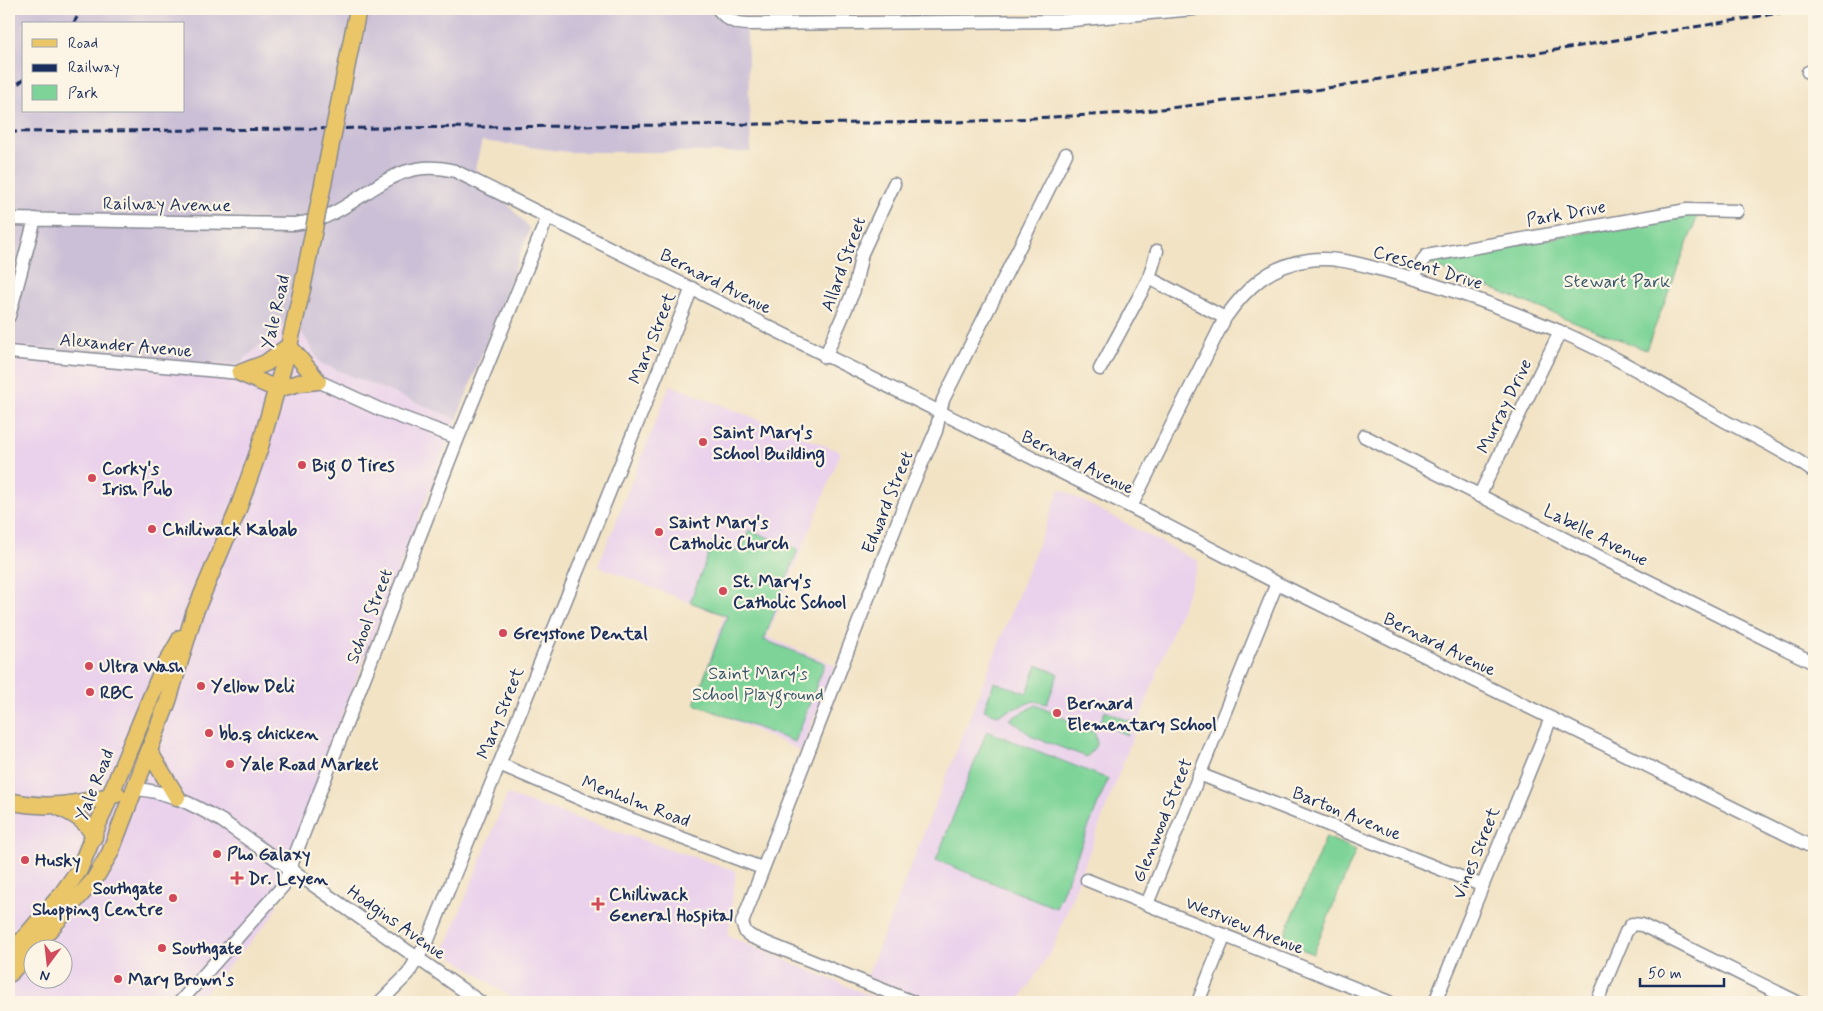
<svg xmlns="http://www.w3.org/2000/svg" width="1823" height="1011" viewBox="0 0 1823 1011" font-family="Mynerve,sans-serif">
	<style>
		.built { fill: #ead1ec; fill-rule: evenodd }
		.industrial { fill: #cabfd6; fill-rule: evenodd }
		.green { fill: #7ed498; stroke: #4c827b }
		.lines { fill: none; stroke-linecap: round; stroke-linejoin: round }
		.minor-casing { stroke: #868992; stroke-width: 15 }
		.major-casing { stroke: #868992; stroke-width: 19 }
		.minor { stroke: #fff; stroke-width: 12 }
		.major { stroke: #eac669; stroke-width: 16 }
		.rail { stroke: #1b2f5e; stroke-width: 3; stroke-dasharray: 8 4; stroke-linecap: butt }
		.major-bridge-casing { stroke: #868992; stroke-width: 19; stroke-linecap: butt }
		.major-bridge { stroke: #eac669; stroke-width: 16 }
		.poi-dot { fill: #d1495b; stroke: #fcf5e5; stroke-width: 2 }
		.labels { text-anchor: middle; stroke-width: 4.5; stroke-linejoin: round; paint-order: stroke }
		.street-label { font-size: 18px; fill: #1b2f5e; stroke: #fcf5e5 }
		.park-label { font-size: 18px; fill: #34586c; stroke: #fcf5e5 }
		.poi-label { font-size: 18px; font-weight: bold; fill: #1b2f5e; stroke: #fcf5e5; text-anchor: start }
	</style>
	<rect width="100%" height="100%" fill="#fcf5e5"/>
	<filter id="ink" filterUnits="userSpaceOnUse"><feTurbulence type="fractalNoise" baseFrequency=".02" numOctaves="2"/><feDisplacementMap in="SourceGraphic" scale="10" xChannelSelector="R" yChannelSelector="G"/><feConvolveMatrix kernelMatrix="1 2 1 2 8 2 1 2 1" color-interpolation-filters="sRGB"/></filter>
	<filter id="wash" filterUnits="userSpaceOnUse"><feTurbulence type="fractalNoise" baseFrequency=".0096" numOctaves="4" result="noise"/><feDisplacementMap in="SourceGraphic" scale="20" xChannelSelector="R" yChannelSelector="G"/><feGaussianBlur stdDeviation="1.12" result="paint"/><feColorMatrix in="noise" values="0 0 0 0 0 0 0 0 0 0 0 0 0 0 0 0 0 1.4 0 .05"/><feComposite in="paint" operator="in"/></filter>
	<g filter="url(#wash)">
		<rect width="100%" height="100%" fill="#f2e3c5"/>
		<path class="built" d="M282 324 298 325 320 363 457 419 327 755 273 916 197 1002H9V345L238 365ZM32 948H62V978H32Z
			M670 385 841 452 767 637 835 665 801 751 695 703 724 616 598 566Z
			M1060 489 1199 562 1053 948 1018 1002H935L867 977Z
			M507 795 736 871 728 936 885 1002H518L444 951Z"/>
		<path class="industrial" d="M9 9H743L747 34 751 152H568L482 141 475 168 530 229 457 419 320 363 298 325 282 324 238 365 9 345ZM24 24H184V111H24Z"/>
		<path class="green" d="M1699 213 1646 350 1422 261Z
			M749 530 798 549 764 640 825 663 795 742 694 704 727 616 690 602 713 542 740 553Z
			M1037 665 1058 674 1047 704 1034 701 997 715 984 710 994 682 1027 693Z
			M1036 705 1095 733 1097 744 1087 757 1033 737 1010 719Z
			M1105 711 1132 722 1127 735 1100 723Z
			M987 731 1108 779 1056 908 936 860Z
			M1326 837 1356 850 1313 954 1282 941Z"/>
	</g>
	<g filter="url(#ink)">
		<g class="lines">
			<defs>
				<path id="minor" d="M718 9C727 20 735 24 749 24L1062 21 1194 9
					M1808 72 1814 75
					M9 219 295 224C305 222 316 221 325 217 372 196 397 156 455 171L1131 507 1277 583 1814 848
					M1149 278 1225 318
					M1413 278 1426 256 1687 210 1737 211
					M9 316 35 219
					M9 352 240 373
					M825 357 854 290 862 253 894 184
					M1100 369 1149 278 1157 251
					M318 381 379 409 458 438
					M1364 436 1598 556 1814 663
					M1479 496 1560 332
					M1131 507 1225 318C1247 287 1270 265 1309 260 1336 256 1361 265 1387 271 1445 286 1503 308 1559 331 1616 356 1671 390 1725 421 1755 437 1787 452 1814 472
					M499 764 609 811 762 868
					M1199 774 1481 885
					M135 789C168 791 194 805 222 821L480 1002
					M1087 880 1389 1002
					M1147 904 1277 583
					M180 1002 283 886 458 438 548 216
					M380 1002 408 974 428 940 692 288
					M913 1002 752 937 746 933 742 923 906 500 936 431 943 400 1066 154
					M1198 1002 1225 935
					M1435 1002 1551 718
					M1597 1002 1626 932 1632 924 1642 925 1797 1002"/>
				<path id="major" d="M289 346 318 381
					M240 373 277 389 299 383 318 381
					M240 373 266 363 289 346
					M150 753 177 797
					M9 801C46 810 80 804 117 794
					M57 806C73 814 87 820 94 837
					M33 948 94 880 110 853 168 701 194 614 237 512 259 450 289 346 302 289
					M9 956 61 895 79 870 161 673 181 638
					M9 974 32 949"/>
			</defs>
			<use href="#minor" class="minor-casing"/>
			<use href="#major" class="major-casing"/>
			<use href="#minor" class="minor"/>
			<use href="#major" class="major"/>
			<path class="rail" d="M73 24 82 9
				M9 91 24 79
				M9 132 957 122 1129 113 1315 90 1803 9"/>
			<defs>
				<path id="major-bridge" d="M302 289 358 9"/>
			</defs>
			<use href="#major-bridge" class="major-bridge-casing"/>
			<use href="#major-bridge" class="major-bridge"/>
		</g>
	</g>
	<g class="poi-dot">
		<circle cx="703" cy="442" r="5"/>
		<circle cx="302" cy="465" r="5"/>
		<circle cx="92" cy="478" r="5"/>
		<circle cx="152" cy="529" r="5"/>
		<circle cx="659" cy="532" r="5"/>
		<circle cx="723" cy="591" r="5"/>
		<circle cx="503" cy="633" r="5"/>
		<circle cx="89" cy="666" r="5"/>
		<circle cx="201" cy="686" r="5"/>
		<circle cx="90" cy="692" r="5"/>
		<circle cx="1057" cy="713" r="5"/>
		<circle cx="209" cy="733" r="5"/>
		<circle cx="230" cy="764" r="5"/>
		<circle cx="217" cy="854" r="5"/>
		<circle cx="25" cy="860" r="5"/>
		<path d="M234.5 870.5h5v5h5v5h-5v5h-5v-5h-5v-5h5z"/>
		<circle cx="173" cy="898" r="5"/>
		<path d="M595.5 896.5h5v5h5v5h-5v5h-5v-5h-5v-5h5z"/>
		<circle cx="162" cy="948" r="5"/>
		<circle cx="118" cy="979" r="5"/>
	</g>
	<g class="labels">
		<g class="street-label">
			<text transform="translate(167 204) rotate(1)" y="6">Railway Avenue</text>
			<text transform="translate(1566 213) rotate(-10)" y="6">Park Drive</text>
			<text transform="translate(843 264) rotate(-70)" y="6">Allard Street</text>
			<text transform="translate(1428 267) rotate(17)" y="6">Crescent Drive</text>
			<text transform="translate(716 281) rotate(27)" y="6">Bernard Avenue</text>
			<text transform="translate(275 312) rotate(-77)" y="6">Yale Road</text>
			<text transform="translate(652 338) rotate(-68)" y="6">Mary Street</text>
			<text transform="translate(126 345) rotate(5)" y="6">Alexander Avenue</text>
			<text transform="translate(1504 406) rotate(-64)" y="6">Murray Drive</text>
			<text transform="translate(1078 462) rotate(26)" y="6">Bernard Avenue</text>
			<text transform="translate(887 502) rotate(-68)" y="6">Edward Street</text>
			<text transform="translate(1596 535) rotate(27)" y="6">Labelle Avenue</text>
			<text transform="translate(369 616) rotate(-69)" y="6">School Street</text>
			<text transform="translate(1440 644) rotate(26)" y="6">Bernard Avenue</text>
			<text transform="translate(500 713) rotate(-68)" y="6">Mary Street</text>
			<text transform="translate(94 785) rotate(-68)" y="6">Yale Road</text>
			<text transform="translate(636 801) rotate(21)" y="6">Menholm Road</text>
			<text transform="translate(1347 813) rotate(22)" y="6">Barton Avenue</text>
			<text transform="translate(1162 820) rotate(-68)" y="6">Glenwood Street</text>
			<text transform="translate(1476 853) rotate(-68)" y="6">Vines Street</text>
			<text transform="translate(397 922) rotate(35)" y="6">Hodgins Avenue</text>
			<text transform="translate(1245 925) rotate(22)" y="6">Westview Avenue</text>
		</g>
		<g class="park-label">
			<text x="1617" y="287">Stewart Park</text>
			<text x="758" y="679">Saint Mary's<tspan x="758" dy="21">School Playground</tspan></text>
		</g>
		<g class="poi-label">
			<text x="713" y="438">Saint Mary's<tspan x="713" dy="21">School Building</tspan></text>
			<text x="312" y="471">Big O Tires</text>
			<text x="102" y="474">Corky's<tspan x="102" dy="21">Irish Pub</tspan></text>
			<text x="669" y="528">Saint Mary's<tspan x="669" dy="21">Catholic Church</tspan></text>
			<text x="162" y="535">Chilliwack Kabab</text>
			<text x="733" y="587">St. Mary's<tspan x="733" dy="21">Catholic School</tspan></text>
			<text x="513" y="639">Greystone Dental</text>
			<text x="99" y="672">Ultra Wash</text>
			<text x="211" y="692">Yellow Deli</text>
			<text x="100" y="698">RBC</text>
			<text x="1067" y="709">Bernard<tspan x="1067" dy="21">Elementary School</tspan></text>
			<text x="219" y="739">bb.q chicken</text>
			<text x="240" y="770">Yale Road Market</text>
			<text x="227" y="860">Pho Galaxy</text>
			<text x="35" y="866">Husky</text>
			<text x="248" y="884">Dr. Leyen</text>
			<text x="163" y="894" text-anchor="end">Southgate<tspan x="163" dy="21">Shopping Centre</tspan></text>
			<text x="609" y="900">Chilliwack<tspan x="609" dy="21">General Hospital</tspan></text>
			<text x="172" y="954">Southgate</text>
			<text x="128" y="985">Mary Brown's</text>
		</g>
	</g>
	<rect width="1823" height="1011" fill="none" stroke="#fcf5e5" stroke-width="30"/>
	<rect x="22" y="22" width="162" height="90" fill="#fcf5e5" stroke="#a2a6af"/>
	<rect x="32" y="39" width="25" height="8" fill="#eac669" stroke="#a2a6af"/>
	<text x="68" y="48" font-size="15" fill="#1b2f5e">Road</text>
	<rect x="32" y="64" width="25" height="8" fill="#1b2f5e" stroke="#a2a6af"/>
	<text x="68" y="72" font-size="15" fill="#1b2f5e">Railway</text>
	<rect x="32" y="85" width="25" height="15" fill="#7ed498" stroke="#a2a6af"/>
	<text x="68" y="98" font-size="15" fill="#1b2f5e">Park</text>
	<g transform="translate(48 964) rotate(195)"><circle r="24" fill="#fcf5e5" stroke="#a2a6af"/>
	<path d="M0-4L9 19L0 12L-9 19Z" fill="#d1495b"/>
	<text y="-8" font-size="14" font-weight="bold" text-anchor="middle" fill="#1b2f5e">N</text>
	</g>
	<path d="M1640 978v8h84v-8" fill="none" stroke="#1b2f5e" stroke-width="2.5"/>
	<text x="1648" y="978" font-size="15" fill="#1b2f5e" stroke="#fcf5e5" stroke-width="4" paint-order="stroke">50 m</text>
</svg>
